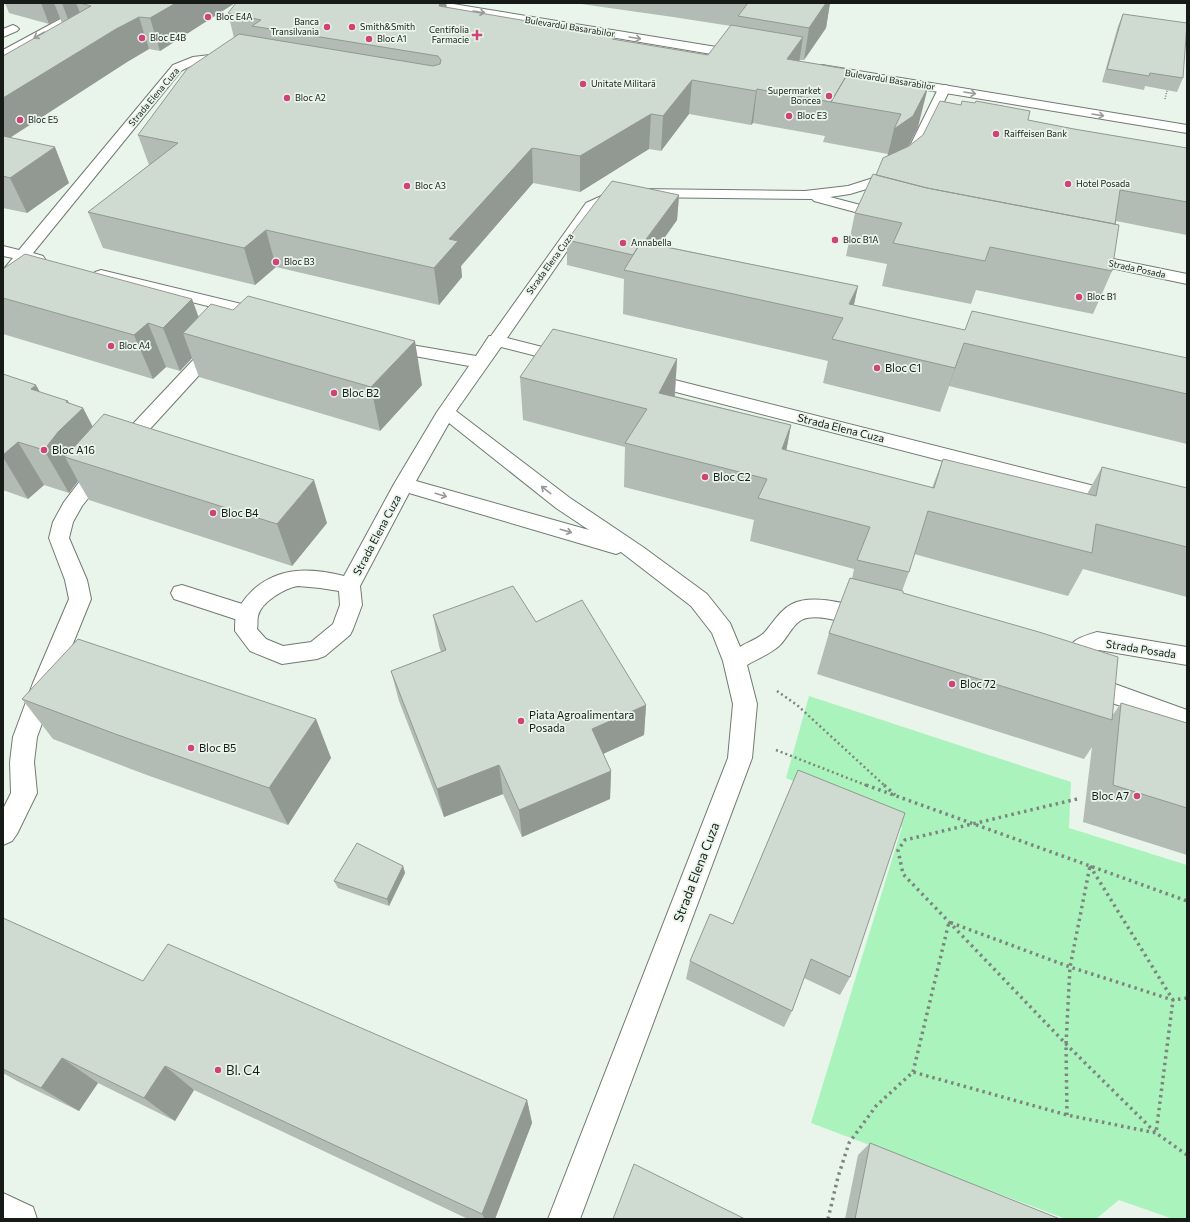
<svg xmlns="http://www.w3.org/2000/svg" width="1190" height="1222" viewBox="0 0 1190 1222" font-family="Commissioner,sans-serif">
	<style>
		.green { fill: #abf3bd }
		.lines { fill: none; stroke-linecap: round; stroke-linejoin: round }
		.service-casing { stroke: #707a72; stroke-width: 2 }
		.minor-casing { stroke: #707a72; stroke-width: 2 }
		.secondary-casing { stroke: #707a72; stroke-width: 2 }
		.path-far2 { stroke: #7d857e; stroke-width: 1.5; stroke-dasharray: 1 1.5; stroke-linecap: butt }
		.path-far1 { stroke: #7d857e; stroke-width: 2.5; stroke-dasharray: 2 3; stroke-linecap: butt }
		.path { stroke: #7d857e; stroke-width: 3.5; stroke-dasharray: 2.5 4; stroke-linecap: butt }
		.service { fill: #fff; fill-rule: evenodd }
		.minor { fill: #fff; fill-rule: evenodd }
		.secondary { fill: #fff; fill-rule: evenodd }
		.wall { fill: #b2bbb4 }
		.shaded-wall { fill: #919992 }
		.building { fill: #cfdad1; stroke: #919992 }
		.oneway { stroke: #979897 }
		.poi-dot { fill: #cf4377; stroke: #e9f5eb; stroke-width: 1.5 }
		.labels { text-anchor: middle; stroke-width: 3.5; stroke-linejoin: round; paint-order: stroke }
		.far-poi-label { font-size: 9px; fill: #171b18; stroke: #e9f5eb; text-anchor: start }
		.far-street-label { font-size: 9px; fill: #171b18; stroke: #e9f5eb }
		.poi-label { font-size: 11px; fill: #171b18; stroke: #e9f5eb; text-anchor: start }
		.street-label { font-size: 11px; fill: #171b18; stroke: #e9f5eb }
		.near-street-label { font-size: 13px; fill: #171b18; stroke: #e9f5eb }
		.near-poi-label { font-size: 13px; fill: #171b18; stroke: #e9f5eb; text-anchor: start }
	</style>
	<rect width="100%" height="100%" fill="#e9f5eb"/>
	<path class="green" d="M809 696 1071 782 1069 828 1187 865V1219H1173L1119 1200 1096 1219H1066L811 1123 902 827 786 778Z"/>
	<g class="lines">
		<defs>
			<path id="service" d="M13 25 17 27 19 29 17 31 3 37V29Z
				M182 585 255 608 258 614 255 620 247 623 174 599 171 593 174 587Z"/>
			<path id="minor" d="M90 3H104L102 5 3 59V50Z
				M218 54 237 56 239 59 237 62C231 63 225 61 218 61 205 61 193 64 181 71L33 253 43 256 45 259 43 262 37 264 27 261 9 283 3 285V270L13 258 3 256V246L19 250 173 65 193 57Z
				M944 85 949 86 950 89 915 163 901 174 883 184 850 194 830 197 891 213 894 216 891 219 886 221 881 219 814 201 812 199 637 197 616 200 596 209 507 338 574 355 577 359 574 363 568 364 501 347 456 411 570 498 643 547 707 594 730 623 740 647C747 642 758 639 764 633 773 623 780 610 792 604 813 593 853 605 874 612L877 618 874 624C855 630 830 614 807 618 794 620 788 638 779 646 770 654 757 659 747 665L757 704 752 758 580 1219H548L728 758 733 704 723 661 712 633 691 606 621 552 616 554 409 493 360 586 362 605 353 629 350 635 325 656 317 659 282 664 250 651 235 631C235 626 235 620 236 616 238 606 246 597 253 590 280 566 311 568 344 576L394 484 437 412 469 366 382 350 379 346 382 342 388 341 476 356 489 336H491L586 203 608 193 637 189 805 191 848 186 873 178 891 168 904 158 938 89 939 86ZM449 423 556 508 589 530 416 481ZM298 586 320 588 339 591 340 605 333 624 311 642 283 646 266 639 257 629C258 625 257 620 258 616 261 602 285 588 298 586Z
				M1084 253 1187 274V284L1078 261 1076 258 1078 255Z
				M101 270 270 311 272 315 270 319 264 320 95 278 93 275 95 272Z
				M216 341 222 342 225 346 222 350 97 487 82 506 73 522 69 538 87 580 91 599 57 683 37 737 34 762 37 793 17 834 12 841 3 845V809L11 793 10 762 13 737 33 683 69 599 65 580 49 538 53 522 64 502 83 477 210 342Z
				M647 373 1118 492 1125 494 1128 499 1125 504 1118 506 641 383 638 379 641 375Z
				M1097 632 1187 647V665L1099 650 1089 655 1085 675 1087 674 1187 710V730L1079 691 1075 684 1077 681 1067 679C1063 672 1064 668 1065 661 1068 640 1078 638 1097 632Z
				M3 1193 33 1207 37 1219H3Z"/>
			<path id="secondary" d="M420 3H447L741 51 745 52 747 55 745 58 741 59 426 6 422 5Z
				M822 65 1187 125V133L818 72 816 69 818 66Z"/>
		</defs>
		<use href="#service" class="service-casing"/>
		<use href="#minor" class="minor-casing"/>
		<use href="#secondary" class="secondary-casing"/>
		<path class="path-far2" d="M1165 99 1168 87"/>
		<path class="path-far1" d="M777 691 797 705 885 786
			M776 750 868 786"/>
		<path class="path" d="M866 785 1187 901
			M884 785 895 795
			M1077 799 905 840 898 850 903 874 1066 1044 1156 1133 1187 1155
			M913 1072 949 922 1070 967 1173 1000 1187 998
			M1067 1115 1066 1044 1070 967 1090 866
			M828 1219 838 1177 849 1143 876 1106 913 1072 1067 1115 1156 1133 1173 1000 1090 866"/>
		<use href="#service" class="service"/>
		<use href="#minor" class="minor"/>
		<use href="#secondary" class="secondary"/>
	</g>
	<path class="wall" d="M5 3H235L160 51 149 49 127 62 10 138 69 183 27 213 3 208V56L62 23 60 18 49 24 9 13Z
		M446 3 447 8 615 36V40L708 55 731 26 673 17 574 3H830L826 28 804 60H799V61L852 70 851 74 918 127 908 146 1028 120 1074 129 1187 148V235L1116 221 1112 271 1093 314 976 290 971 304 882 286 887 264 846 256 855 213 876 175 888 156V154L823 142 825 136 753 123 751 125 689 114 661 151 649 149 580 192 533 183 461 266 462 277 439 305 276 267 255 285 103 248 88 212 149 165 138 135 234 38 228 13Z
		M1123 14 1183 78 1177 92 1145 86 1144 90 1102 82 1118 26Z
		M679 195 677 220 659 245 858 286 854 305 965 330 1187 358V444L949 386 940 412 823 383 828 361 623 314 624 279 567 265V240Z
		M3 269 192 299 198 317 422 385 380 431 199 377 192 358 180 371 166 367 153 379 3 334Z
		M677 359 675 396 791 425 786 451 932 488 943 459 1087 494 1102 467 1187 488V597L1083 569 1068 596 914 554 909 572 902 591 903 593 1112 716 1121 703 1187 723V855L1083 822 1092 747 1084 759 817 674 829 633 852 579 854 569 750 541 754 520 624 487 625 447 523 420 520 377Z
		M3 374 40 392 70 404 83 408 93 427 327 523 292 566 89 500 78 481 69 493 44 485 28 499 3 490Z
		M433 615 536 622 646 705 644 735 603 754 611 771 610 799 522 837 503 794 444 817 399 701 391 671 441 652 439 646Z
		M22 699 316 719 331 758 288 825 144 774 53 739Z
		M798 770 850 977 840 995 804 978 792 1011 784 1027 686 979 690 961 733 924Z
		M403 866 405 873 389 906 338 888 334 881Z
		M3 918 143 981 527 1100 532 1123 495 1219H468L194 1090 175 1121 98 1083 79 1111 17 1081 3 1073Z
		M870 1143 1060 1219H845L858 1155Z"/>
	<path class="shaded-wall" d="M41 3H54L60 18 49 24Z
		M62 3H76L84 23 72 30Z
		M176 3H235L160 51 150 18Z
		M440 3H446L447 11 439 6Z
		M826 3H830L826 28 804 60 809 28Z
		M139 17 149 49 127 62 3 142V98L116 29Z
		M803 37 798 70 787 59Z
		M692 80 689 114 661 151 663 116Z
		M928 87 918 127 903 157 884 170 894 129Z
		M757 89 753 123 751 125 756 91Z
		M651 114 649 149 580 192V156Z
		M55 147 69 183 27 213 10 178Z
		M532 148 533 183 461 266 462 277 439 305 434 268 449 239Z
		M679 195 677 220 639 274 635 255Z
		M266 230 276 267 255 285 244 248Z
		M858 286 848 330 849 304Z
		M192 299 207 340 183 333 192 358 180 371 163 328Z
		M148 323 166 367 153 379 134 335Z
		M415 341 422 385 380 431 371 387Z
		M964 343 940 412 955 368Z
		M677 359 674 403 659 393Z
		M36 385 60 428 31 389Z
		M68 401 76 415 83 408 105 451 65 457 78 481 69 493 44 450 58 432 66 402Z
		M791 425 783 468 782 449Z
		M18 442 44 485 28 499 3 457V455Z
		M314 480 327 523 292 566 277 524Z
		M646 705 644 735 592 759V729Z
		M316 719 331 758 288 825 269 788Z
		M499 765 503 794 444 817 437 789Z
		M611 771 610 799 522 837 519 810Z
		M403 866 405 873 389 906 387 899Z
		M62 1058 98 1083 79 1111 41 1088Z
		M165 1066 194 1090 175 1121 144 1098Z
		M527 1100 532 1123 495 1219H485L482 1214Z"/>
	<path class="building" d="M80 3H176L150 18 139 17 116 29 3 98V56L91 6Z
		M236 3H440L439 6 615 36 612 39 708 55 731 25 803 37 787 59 852 70 850 73H848L831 102 757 89 756 91 692 80 663 116 651 114 580 156 532 148 449 239 458 241 434 268 266 230 244 248 88 212 178 143 138 135 187 69 239 34 433 66 440 64 441 60 438 56 252 26 261 20 228 13Z
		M748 3H826L809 28 738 16Z
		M1123 14 1187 23 1183 78 1150 73 1149 76 1107 69Z
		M848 73 928 87 913 116 894 129 901 114 831 102Z
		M940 101 961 105 962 101 975 103 976 101 1030 111 1028 120 1074 129 1187 148V202L1120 190 1115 224 927 188 876 175 883 158 909 146 923 135Z
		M3 136 55 147 10 178 3 176Z
		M873 174 927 188 1119 225 1112 271 990 247 985 261 893 243 902 223 855 213Z
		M612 181 679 195 644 242H641L633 255 567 240Z
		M641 242 858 286 849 304 965 330 972 311 1187 358V394L964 343 955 368 832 339 843 318 624 270Z
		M25 254 192 299 163 328 148 323 134 335 3 298V269Z
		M248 296 415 341 371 387 183 333 211 304 233 310Z
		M553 329 677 359 659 393 791 425 782 449 934 488 943 459 1096 496 1102 467 1187 488V547L1096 524 1092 553 928 511 909 572 857 560 870 527 758 498 767 479 625 443 647 409 520 377Z
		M3 374 36 385 31 389 68 401 66 402 83 408 58 432 44 450 18 442 3 455Z
		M104 414 314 480 277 524 65 457Z
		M850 578 903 591V593L1039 632 1118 657 1112 720 829 633Z
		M513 586 536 622 582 600 646 705 592 729 611 771 519 810 499 765 437 789 391 671 446 650 433 615Z
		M78 639 316 719 269 788 118 735 22 699Z
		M1121 703 1187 723V808L1113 785Z
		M798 770 905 813 850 977 811 959 792 1011 690 961 710 914 733 924Z
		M357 843 403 866 387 899 334 881Z
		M3 918 143 981 168 944 527 1100 482 1214 165 1066 144 1098 62 1058 41 1088 3 1069Z
		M870 1143 1060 1219H855Z
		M634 1164 745 1219H613Z"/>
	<defs><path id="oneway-shaft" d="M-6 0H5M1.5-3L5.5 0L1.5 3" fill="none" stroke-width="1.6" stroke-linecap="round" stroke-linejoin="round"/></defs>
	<g class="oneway">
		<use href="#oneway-shaft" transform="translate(479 12) rotate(9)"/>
		<use href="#oneway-shaft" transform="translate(39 35) rotate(151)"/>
		<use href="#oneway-shaft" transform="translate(635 38) rotate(9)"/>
		<use href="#oneway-shaft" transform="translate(970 93) rotate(9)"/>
		<use href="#oneway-shaft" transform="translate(1098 115) rotate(9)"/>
		<use href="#oneway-shaft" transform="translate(546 490) rotate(-142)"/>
		<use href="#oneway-shaft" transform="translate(441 495) rotate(17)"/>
		<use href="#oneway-shaft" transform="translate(566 531) rotate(16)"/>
	</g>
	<g class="poi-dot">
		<circle cx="208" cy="17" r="4"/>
		<circle cx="327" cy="27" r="4"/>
		<circle cx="352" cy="27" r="4"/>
		<path d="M475 29h4v4h4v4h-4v4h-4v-4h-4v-4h4z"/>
		<circle cx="142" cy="38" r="4"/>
		<circle cx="369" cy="39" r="4"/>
		<circle cx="583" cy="84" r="4"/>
		<circle cx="829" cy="96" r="4"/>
		<circle cx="287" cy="98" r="4"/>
		<circle cx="789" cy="116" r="4"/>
		<circle cx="20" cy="120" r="4"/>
		<circle cx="996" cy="134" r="4"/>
		<circle cx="1068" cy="184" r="4"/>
		<circle cx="407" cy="186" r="4"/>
		<circle cx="835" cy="240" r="4"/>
		<circle cx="623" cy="243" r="4"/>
		<circle cx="276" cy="262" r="4"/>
		<circle cx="1079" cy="297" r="4"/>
		<circle cx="111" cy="346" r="4"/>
		<circle cx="877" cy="368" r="4"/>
		<circle cx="334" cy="393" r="4"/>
		<circle cx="44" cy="450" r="4"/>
		<circle cx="705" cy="477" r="4"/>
		<circle cx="213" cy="513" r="4"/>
		<circle cx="952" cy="684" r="4"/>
		<circle cx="521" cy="721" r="4"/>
		<circle cx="191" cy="748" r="4"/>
		<circle cx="1137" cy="796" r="4"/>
		<circle cx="218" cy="1070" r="4"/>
	</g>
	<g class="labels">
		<g class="far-poi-label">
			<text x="216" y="20">Bloc E4A</text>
			<text x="319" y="25" text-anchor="end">Banca<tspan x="319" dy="10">Transilvania</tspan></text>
			<text x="360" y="30">Smith&amp;Smith</text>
			<text x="469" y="33" text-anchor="end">Centifolia<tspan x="469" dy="10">Farmacie</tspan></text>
			<text x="150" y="41">Bloc E4B</text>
			<text x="377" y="42">Bloc A1</text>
			<text x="591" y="87">Unitate Militară</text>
			<text x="821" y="94" text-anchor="end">Supermarket<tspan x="821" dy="10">Boncea</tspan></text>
			<text x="295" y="101">Bloc A2</text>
			<text x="797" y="119">Bloc E3</text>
			<text x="28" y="123">Bloc E5</text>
			<text x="1004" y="137">Raiffeisen Bank</text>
			<text x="1076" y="187">Hotel Posada</text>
			<text x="415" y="189">Bloc A3</text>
			<text x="843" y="243">Bloc B1A</text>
			<text x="631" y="246">Annabella</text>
			<text x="284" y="265">Bloc B3</text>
			<text x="1087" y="300">Bloc B1</text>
			<text x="119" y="349">Bloc A4</text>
		</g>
		<g class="far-street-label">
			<text transform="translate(570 27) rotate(9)" y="3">Bulevardul Basarabilor</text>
			<text transform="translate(890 80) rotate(9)" y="3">Bulevardul Basarabilor</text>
			<text transform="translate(154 97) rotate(-50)" y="3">Strada Elena Cuza</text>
			<text transform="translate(550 264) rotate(-54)" y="3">Strada Elena Cuza</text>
			<text transform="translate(1137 269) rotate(12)" y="3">Strada Posada</text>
		</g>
		<g class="poi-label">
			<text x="885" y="372">Bloc C1</text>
			<text x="342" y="397">Bloc B2</text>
			<text x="52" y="454">Bloc A16</text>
			<text x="713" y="481">Bloc C2</text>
			<text x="221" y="517">Bloc B4</text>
			<text x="960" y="688">Bloc 72</text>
			<text x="529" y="719">Piata Agroalimentara<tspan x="529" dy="13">Posada</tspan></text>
			<text x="199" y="752">Bloc B5</text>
			<text x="1129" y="800" text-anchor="end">Bloc A7</text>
		</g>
		<g class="street-label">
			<text transform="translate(841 428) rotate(14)" y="4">Strada Elena Cuza</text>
			<text transform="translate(377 535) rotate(-62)" y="4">Strada Elena Cuza</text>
			<text transform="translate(1141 649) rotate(9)" y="4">Strada Posada</text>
		</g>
		<g class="near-street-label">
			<text transform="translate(696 872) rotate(-69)" y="5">Strada Elena Cuza</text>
		</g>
		<g class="near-poi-label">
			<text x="226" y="1075">Bl. C4</text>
		</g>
	</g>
	<rect width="1190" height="1222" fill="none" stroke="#171b18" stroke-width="8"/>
</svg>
